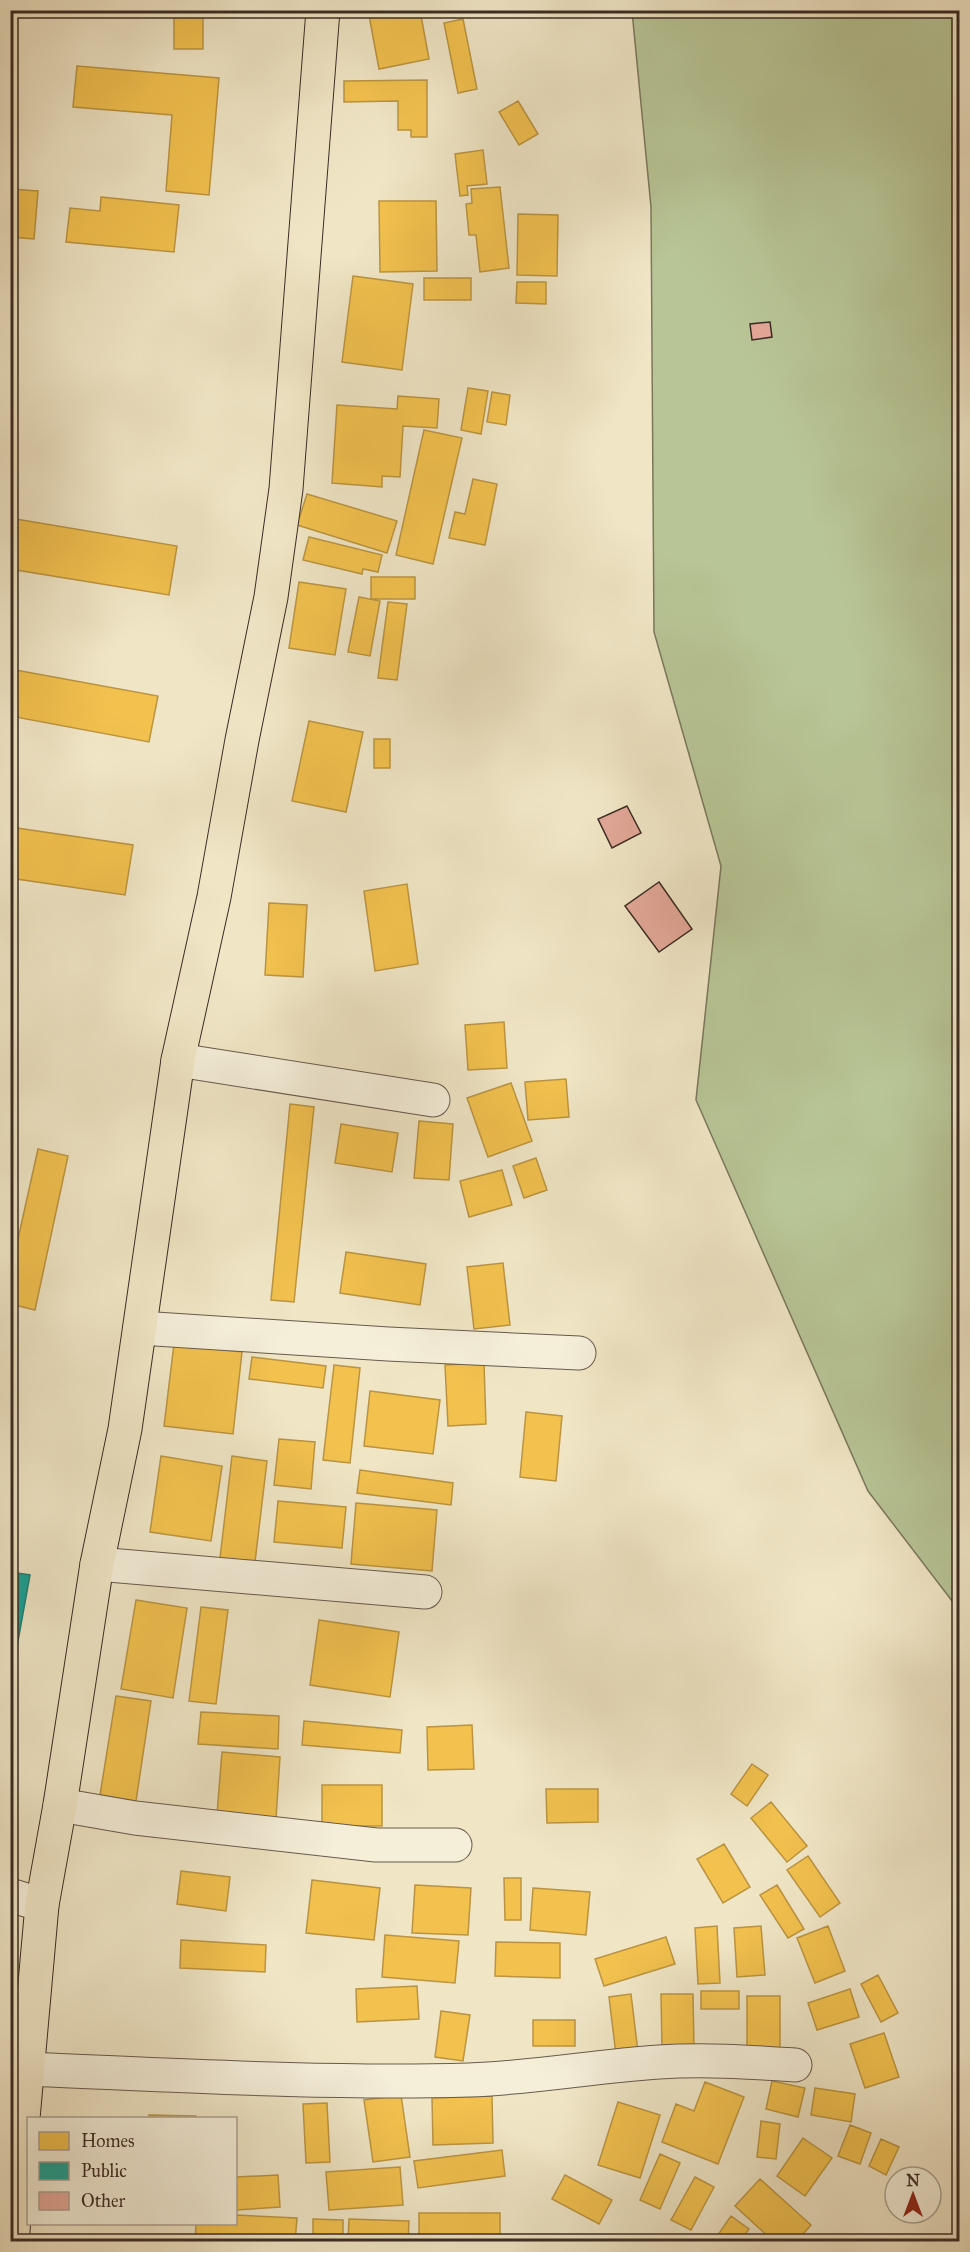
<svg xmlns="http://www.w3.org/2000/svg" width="970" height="2252" viewBox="0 0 970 2252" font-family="'IM FELL Great Primer',serif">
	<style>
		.green { fill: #b8c596; stroke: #7a785d; stroke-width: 1.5 }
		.homes { fill: #f2c14e; stroke: #bb9441; stroke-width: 1.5 }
		.public { fill: #17a398; stroke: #227f75; stroke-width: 1.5 }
		.building { fill: #e4a899; stroke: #3b2b24; stroke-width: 1.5 }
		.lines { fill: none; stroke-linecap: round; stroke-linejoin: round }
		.minor-casing { stroke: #685a4c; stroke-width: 35 }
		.tertiary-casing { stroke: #685a4c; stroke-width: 35 }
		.primary-casing { stroke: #3b2b24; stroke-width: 35 }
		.minor { stroke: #f5efda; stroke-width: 33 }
		.tertiary { stroke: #f5efda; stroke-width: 33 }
		.primary { stroke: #f0e6c6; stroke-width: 33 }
	</style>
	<rect width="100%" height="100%" fill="#f0e6c6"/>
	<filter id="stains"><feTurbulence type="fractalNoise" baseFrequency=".00333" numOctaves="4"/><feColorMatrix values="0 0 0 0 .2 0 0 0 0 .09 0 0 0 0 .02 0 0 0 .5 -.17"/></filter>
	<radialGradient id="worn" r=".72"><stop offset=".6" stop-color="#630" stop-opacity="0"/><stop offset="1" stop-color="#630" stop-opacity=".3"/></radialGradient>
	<path class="green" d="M632 11H959V1610L868 1491 696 1100 721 866 654 632 651 207Z"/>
	<path class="homes" d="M368 10H420L429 59 379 69Z
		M174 12H203V49H174Z
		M463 19 477 89 458 93 444 23Z
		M77 66 219 78 209 195 166 191 172 115 73 107Z
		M427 80V137H411V130H398V101L344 102V81Z
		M518 101 538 134 519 145 499 112Z
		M483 150 487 184 467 186 468 195 460 196 455 154Z
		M500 187 509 268 480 272 476 235H469L466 204 472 203 471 189Z
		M10 189 38 191 34 239 10 237Z
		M101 197 179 205 174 252 66 242 70 208 100 211Z
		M379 201H436L437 271 380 272Z
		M518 214 558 215 557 276 517 275Z
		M353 276 413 284 402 370 342 362Z
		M424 278H471V300H424Z
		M517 282H546V304L516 303Z
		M468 388 488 391 481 434 461 430Z
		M492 392 510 395 506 425 487 422Z
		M398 396 439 399 437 428 403 426 400 477 382 476V487L332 483 337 405 397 409Z
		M424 430 462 438 433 564 396 555Z
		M473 479 497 484 485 545 449 538 455 512 465 514Z
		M307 494 397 521 387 553 297 525Z
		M10 518 177 546 169 595 10 569Z
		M309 537 382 555 378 572 363 569 362 574 303 560Z
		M371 577H415V599H371Z
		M299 582 346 589 335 655 289 648Z
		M359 597 380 601 370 656 348 652Z
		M388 602 407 604 397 680 378 678Z
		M10 669 158 696 149 742 10 716Z
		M309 721 363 732 346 812 292 801Z
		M374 739H390V768H374Z
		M10 827 133 845 125 895 10 878Z
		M407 884 418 964 375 971 364 891Z
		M269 903 307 905 303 977 265 975Z
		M504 1022 507 1068 468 1070 465 1025Z
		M566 1079 569 1117 528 1120 525 1082Z
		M511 1083 532 1141 488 1157 467 1098Z
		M290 1104 314 1107 294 1302 271 1300Z
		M419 1121 453 1124 449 1180 414 1178Z
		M341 1124 398 1133 392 1172 335 1163Z
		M38 1149 68 1156 35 1310 10 1304V1275Z
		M536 1158 547 1190 524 1198 513 1166Z
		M502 1170 512 1205 469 1217 460 1181Z
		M346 1252 426 1264 420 1305 340 1293Z
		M503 1263 510 1325 474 1329 467 1267Z
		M174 1344 242 1352 233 1434 164 1426Z
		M252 1357 326 1366 323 1388 249 1379Z
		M484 1363 486 1424 448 1426 445 1365Z
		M334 1365 360 1368 350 1463 323 1460Z
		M370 1391 440 1400 433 1454 364 1446Z
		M526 1412 562 1416 556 1481 520 1477Z
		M279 1439 315 1442 311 1489 274 1485Z
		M161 1456 222 1466 211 1541 150 1532Z
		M232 1456 267 1461 255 1562 220 1558Z
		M360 1470 453 1483 451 1505 357 1493Z
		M278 1501 346 1507 342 1548 274 1542Z
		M356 1503 437 1510 432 1571 351 1564Z
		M136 1600 187 1608 173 1698 121 1689Z
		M201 1607 228 1610 216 1704 189 1701Z
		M319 1620 399 1632 390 1697 310 1685Z
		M116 1696 151 1701 136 1801 100 1795Z
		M201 1712 279 1716 278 1749 198 1744Z
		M304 1721 402 1730 400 1753 302 1745Z
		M472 1725 474 1769 428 1770 427 1727Z
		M222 1752 280 1757 276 1818 217 1814Z
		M752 1764 768 1775 747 1806 731 1794Z
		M322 1785H382V1826H322Z
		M546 1789H598V1822L547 1823Z
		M771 1802 807 1846 787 1862 751 1818Z
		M724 1844 750 1887 723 1903 697 1859Z
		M808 1856 840 1903 820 1917 787 1870Z
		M181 1871 230 1877 226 1911 177 1904Z
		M504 1878H521V1920H505Z
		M312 1880 380 1888 374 1940 306 1933Z
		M415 1885 471 1888 468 1935 412 1933Z
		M777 1885 804 1929 788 1938 760 1895Z
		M533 1888 590 1892 586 1935 530 1930Z
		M717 1926 720 1983 698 1984 695 1928Z
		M761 1926 765 1975 737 1977 734 1928Z
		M828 1926 845 1971 815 1983 797 1938Z
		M385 1935 459 1941 455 1983 382 1977Z
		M666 1937 675 1964 604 1986 595 1959Z
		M181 1940 266 1945 265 1972 180 1968Z
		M496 1942 560 1943V1978L495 1976Z
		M878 1975 898 2013 881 2022 861 1984Z
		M417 1986 419 2019 357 2022 356 1989Z
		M850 1989 859 2017 817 2030 808 2003Z
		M701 1991H739V2009H701Z
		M631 1994 638 2052 616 2055 609 1997Z
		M661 1994H693L694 2048H662Z
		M747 1996H780V2064L747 2065Z
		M441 2011 470 2015 463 2061 435 2057Z
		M533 2020H575V2046H533Z
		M884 2033 899 2077 865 2088 850 2044Z
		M772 2081 805 2088 798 2117 766 2109Z
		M705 2082 744 2097 718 2164 662 2142 676 2104 694 2111Z
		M815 2088 855 2094 851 2122 811 2115Z
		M401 2095 410 2157 373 2162 364 2100Z
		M492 2096 493 2143 433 2145 432 2098Z
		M618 2102 660 2115 640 2178 598 2165Z
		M327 2103 330 2162 306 2163 303 2104Z
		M149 2115 196 2116V2118H149Z
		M761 2121 780 2124 776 2159 757 2157Z
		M850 2125 871 2133 860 2164 838 2156Z
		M803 2138 832 2158 805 2196 777 2176Z
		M881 2139 899 2147 886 2175 869 2166Z
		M502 2150 505 2176 418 2188 414 2161Z
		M660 2154 680 2163 660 2209 640 2200Z
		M400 2167 403 2205 329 2210 326 2172Z
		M278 2175 280 2207 236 2210V2177Z
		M565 2175 612 2200 599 2224 552 2199Z
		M695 2177 714 2187 691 2230 671 2220Z
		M760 2179 811 2225 796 2242H774L735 2206Z
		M419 2213H500V2242H419Z
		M236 2215 297 2218 295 2242H195L196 2224H236Z
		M731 2216 749 2229 740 2242H713Z
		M313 2219 343 2220V2242H313Z
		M349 2219 409 2221 408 2242H348Z"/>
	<path class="public" d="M10 1572 30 1575 10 1685Z"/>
	<path class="building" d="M770 322 772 337 752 340 750 324Z
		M627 806 641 833 612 848 598 819Z
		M659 882 692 929 659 952 625 906Z"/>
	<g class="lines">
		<defs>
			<path id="minor" d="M178 1060 433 1100
				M140 1328 388 1344 579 1353
				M97 1564 425 1592
				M60 1805 135 1818 376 1845H455
				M10 2072 26 2069C173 2075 321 2084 469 2080 533 2078 596 2066 659 2062 705 2059 749 2062 795 2065"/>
			<path id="tertiary" d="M10 1895 42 1905"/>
			<path id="primary" d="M12 2242 42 1905 60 1805 97 1564 125 1429 178 1060 214 897 242 740 271 597 286 489 323 10"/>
		</defs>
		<use href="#minor" class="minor-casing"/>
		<use href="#tertiary" class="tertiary-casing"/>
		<use href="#primary" class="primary-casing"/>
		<use href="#minor" class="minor"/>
		<use href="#tertiary" class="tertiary"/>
		<use href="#primary" class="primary"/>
	</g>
	<rect width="970" height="2252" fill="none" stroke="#f0e6c6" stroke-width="36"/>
	<rect x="12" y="12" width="946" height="2228" fill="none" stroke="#3b2b24" stroke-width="3"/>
	<rect x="18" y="18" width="934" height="2216" fill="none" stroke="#3b2b24" stroke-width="1.5"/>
	<rect x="27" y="2117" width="210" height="108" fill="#f5efda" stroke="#aba191" stroke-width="1.5"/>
	<rect x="39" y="2132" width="30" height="18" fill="#f2c14e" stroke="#aba191" stroke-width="1.5"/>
	<text x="81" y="2147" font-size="18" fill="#3b2b24">Homes</text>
	<rect x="39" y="2162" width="30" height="18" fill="#17a398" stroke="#aba191" stroke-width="1.5"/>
	<text x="81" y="2177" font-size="18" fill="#3b2b24">Public</text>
	<rect x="39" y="2192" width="30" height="18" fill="#e4a899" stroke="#aba191" stroke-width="1.5"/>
	<text x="81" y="2207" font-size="18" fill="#3b2b24">Other</text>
	<g transform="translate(913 2195)"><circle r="28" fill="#f5efda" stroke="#aba191" stroke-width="1.5"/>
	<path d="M0-4.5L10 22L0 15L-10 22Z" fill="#8f2418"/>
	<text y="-9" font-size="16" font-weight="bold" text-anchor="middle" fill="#3b2b24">N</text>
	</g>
	<rect width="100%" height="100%" filter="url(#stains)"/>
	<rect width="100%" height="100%" fill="url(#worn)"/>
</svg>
